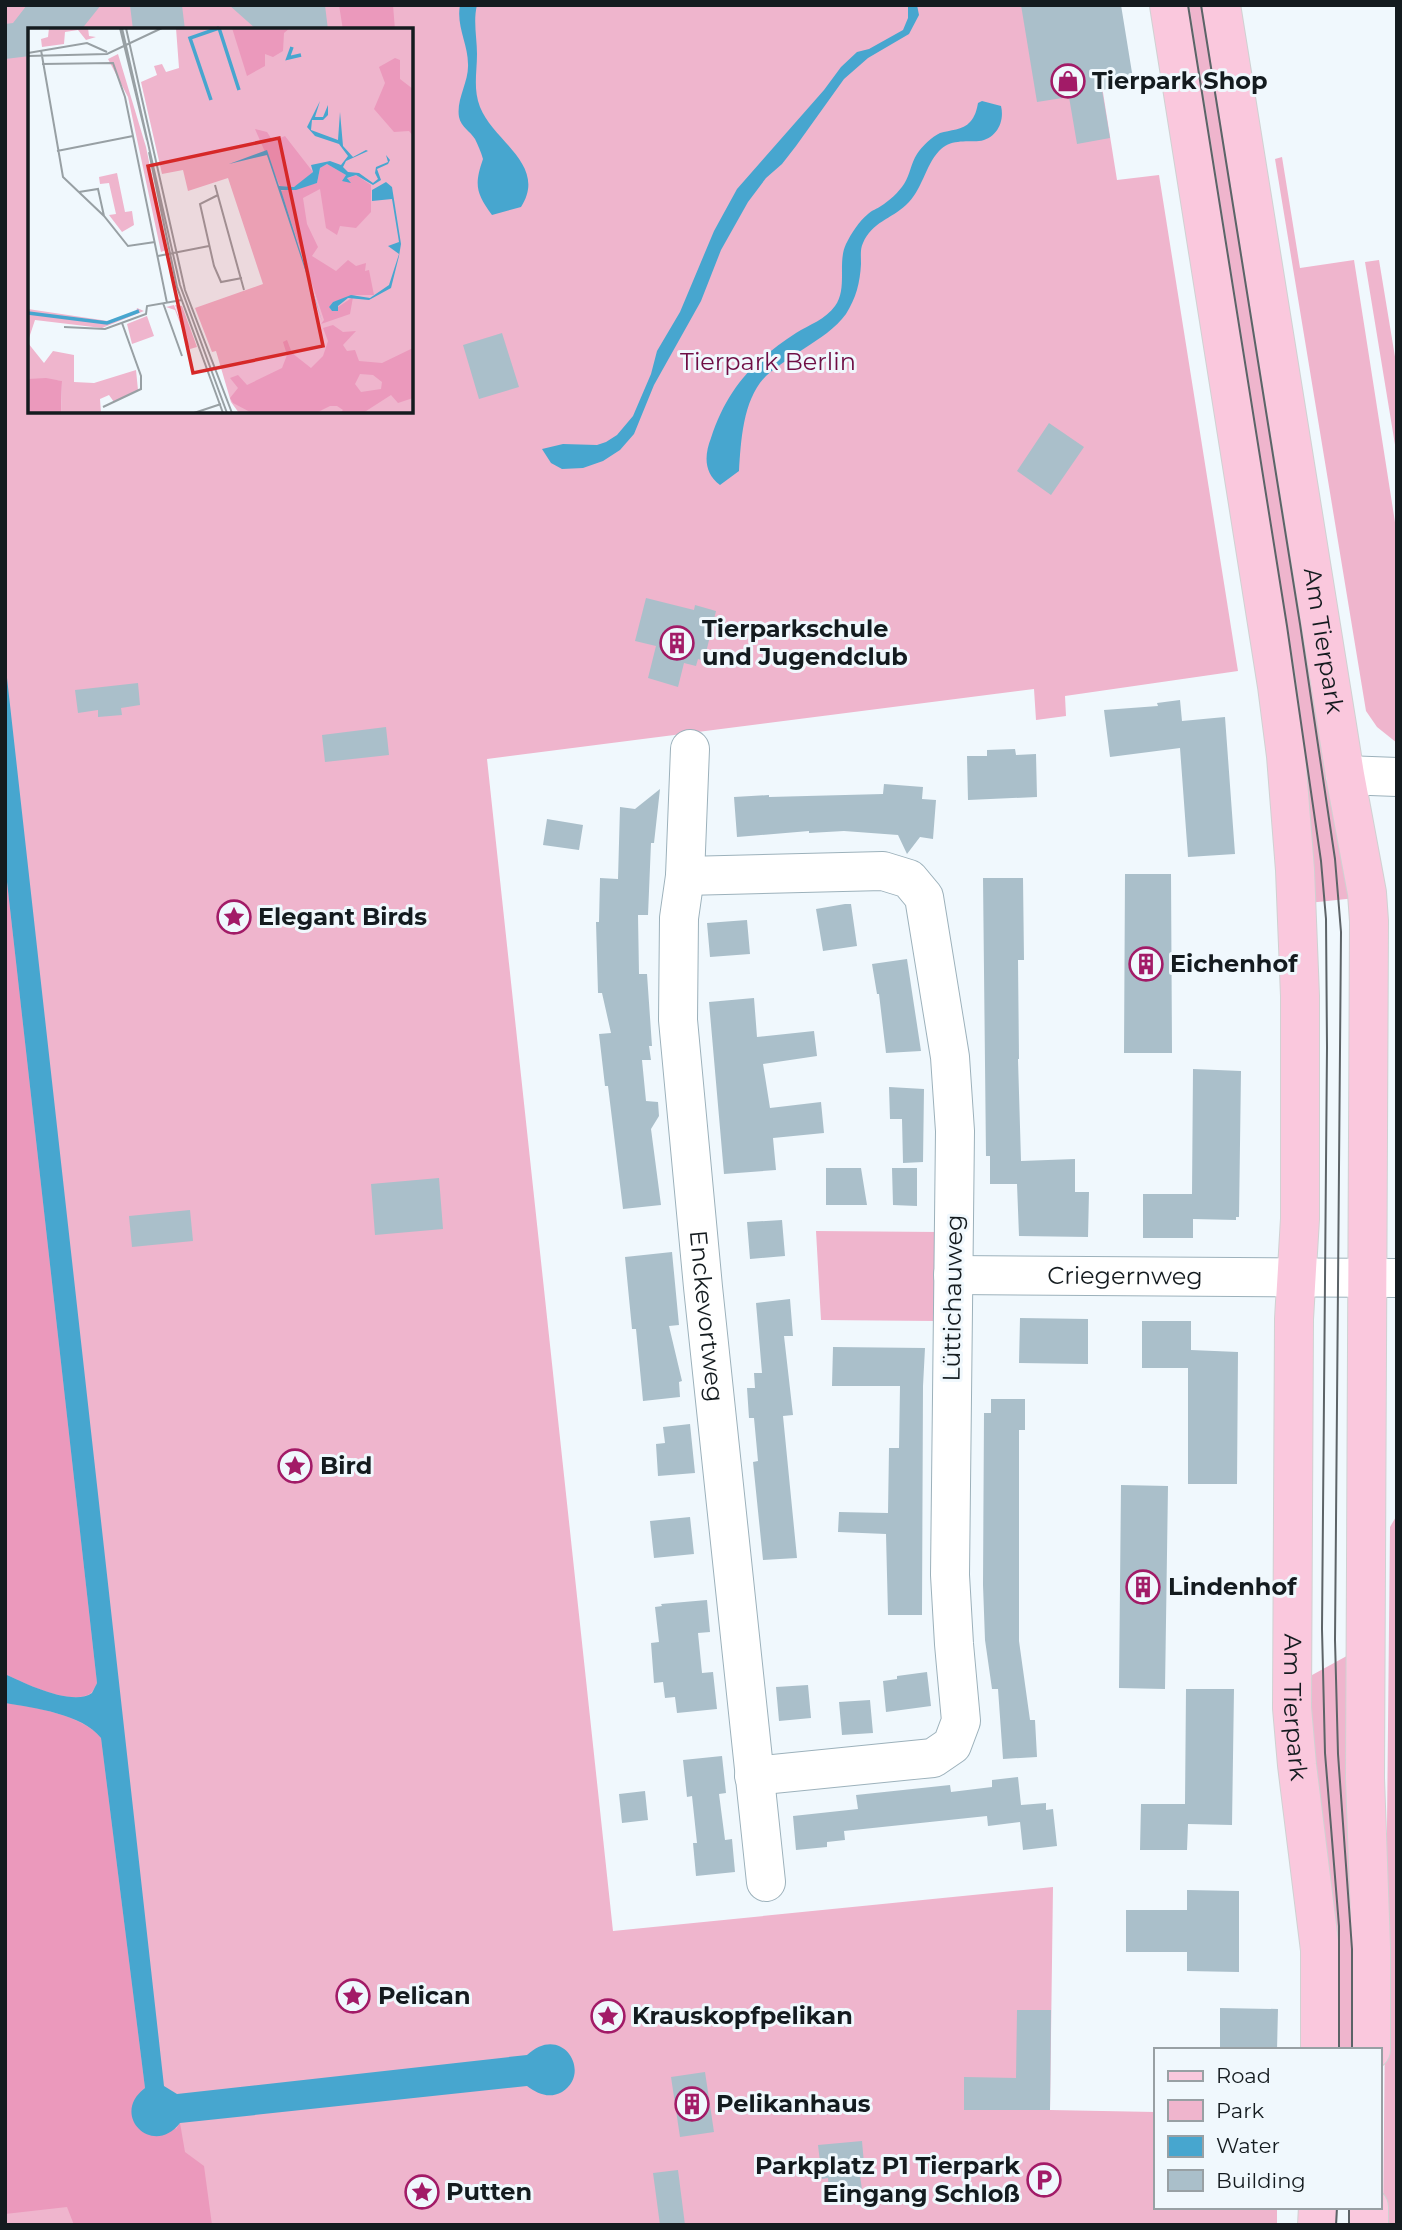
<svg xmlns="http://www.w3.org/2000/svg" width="1402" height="2230" viewBox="0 0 1402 2230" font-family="Montserrat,sans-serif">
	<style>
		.green { fill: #efb5cd; fill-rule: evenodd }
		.forest { fill: #eb99bc }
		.water { fill: #47a6cf }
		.building { fill: #aabfca }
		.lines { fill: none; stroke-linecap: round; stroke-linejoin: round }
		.minor-casing { stroke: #9cb1bb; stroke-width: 40 }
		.major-casing { stroke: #d0d1d2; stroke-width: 40 }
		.minor { stroke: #fff; stroke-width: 38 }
		.major { stroke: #fac8dd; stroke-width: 38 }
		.tram { stroke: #5c6367; stroke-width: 2 }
		.labels { text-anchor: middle; stroke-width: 6; stroke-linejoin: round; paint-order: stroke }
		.poi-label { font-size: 24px; font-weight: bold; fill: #141b1f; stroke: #f0f8fd; text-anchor: start }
		.park-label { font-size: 24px; fill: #6f0e45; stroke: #f0f8fd }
		.street-label { font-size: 24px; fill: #141b1f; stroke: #f0f8fd }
		.inset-river { fill: none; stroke: #47a6cf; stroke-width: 3.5 }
		.inset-road { fill: none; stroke: #98a0a4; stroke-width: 2 }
		.view { fill: #d62828; fill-opacity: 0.15; stroke: #d62828; stroke-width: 3.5 }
		.inset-edge { fill: none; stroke: #141b1f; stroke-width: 3.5 }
	</style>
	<rect width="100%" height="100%" fill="#f0f8fd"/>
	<path class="green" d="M5 5H1089L1117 180 1159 175 1238 671 1065 696 1066 716 1036 720 1034 689 487 759 613 1931 1053 1887 1050 2110 1155 2112V2207H1277V2225H5ZM30 30H411V411H30Z
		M1178 5H1209L1356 898 1308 903Z
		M1282 157 1300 268 1354 260 1397 535V743L1377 727 1366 711 1275 159Z
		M1379 260 1397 369V457L1365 262Z
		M816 1231 938 1232 937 1321 821 1320Z
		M1397 1515V2225H1383L1390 1527Z
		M1354 1652 1362 2050H1332L1303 1680Z"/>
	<path class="forest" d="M339 5H393L395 30H343Z
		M5 864 97 1683C96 1685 93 1691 91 1693 72 1707 24 1683 5 1674Z
		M5 1703C34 1707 83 1715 101 1738L145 2088 141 2091 176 2129 180 2123 185 2152 204 2166 212 2225H74L67 2207 5 2214Z"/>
	<path class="water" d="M460 5H477C473 21 477 38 477 54 477 72 473 89 480 107 493 141 548 165 521 207L492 215C476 193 474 185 483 159 481 152 478 145 475 139 470 131 461 127 459 117 456 99 469 82 468 64 468 44 456 26 460 5Z
		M908 5H917L919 15 909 34 868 58 844 79 796 146 782 164 766 178 748 202 721 250 701 301 654 385 634 434 620 450 603 461 583 468 562 469 551 463 542 449 563 444 597 445 606 442 617 435 633 416 651 374 657 351 680 312 714 231 737 189 824 90 841 67 857 52 869 49 903 30 908 18Z
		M982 101 1001 106C1005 122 996 139 979 141 965 142 950 139 939 151 925 166 922 191 906 205 891 219 872 222 863 243 860 249 861 257 861 264 860 283 856 298 846 314 836 328 819 339 805 348 792 357 778 365 766 376 743 399 741 440 739 471L720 485C704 473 704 456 711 438 727 389 753 361 796 333 809 325 826 319 835 306 848 288 837 263 846 244 851 234 859 221 868 214 872 210 877 209 881 206 889 201 899 192 904 184 910 175 911 163 917 154 922 146 932 137 940 133 950 130 963 130 970 122 975 117 977 109 978 103Z
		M5 660 164 2086 177 2094 527 2055C562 2022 593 2073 562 2092 549 2099 538 2094 527 2086L180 2123C153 2158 109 2115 145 2088L101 1738C82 1714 35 1708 5 1703V1674C24 1683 73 1707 92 1693 93 1691 96 1685 97 1683L5 864Z"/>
	<path class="building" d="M27 5H101L81 30H30V56L5 59V24L13 23Z
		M130 5H182L185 30H133Z
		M229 5H325L328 30H257Z
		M1021 5H1121L1134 85 1102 90 1110 138 1077 144 1069 97 1037 102Z
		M502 333 519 387 479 399 463 345Z
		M1049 423 1084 447 1051 495 1017 471Z
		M646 598 694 610 695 605 716 611 704 661 698 659 696 666 684 663 678 687 648 678 656 646 635 641Z
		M138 683 140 705 121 708 122 715 98 717V710L78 713 75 690Z
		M1180 700 1182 721 1225 717 1235 854 1188 857 1180 748 1110 757 1104 710 1158 706 1157 703Z
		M386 727 389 755 325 762 322 735Z
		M1015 749 1016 755 1036 754 1037 797 968 800 967 756H987V750Z
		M884 784 923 787 922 799 936 800 933 839 920 837 907 854 898 835 844 831 809 833V831L737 837 734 797 769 795V797L883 794Z
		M660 789 654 843H651L648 915H638L639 974H647L652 1046H649L651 1060H642L646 1101 658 1102 659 1116 651 1129 661 1205 623 1209 608 1086H605L599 1034 611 1033 602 993H598L596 922H599L600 878 618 879 620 807 635 809Z
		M547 819 583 825 579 850 543 845Z
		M1125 874H1171L1172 1053H1124Z
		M983 878H1023L1024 960H1018L1019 1059H1018L1021 1161 1075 1159V1192H1089L1088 1237 1019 1236 1017 1184H990V1156H986Z
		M845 904H851L857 946 823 951 816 909Z
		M747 920 750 954 710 957 707 923Z
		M907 959 921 1051 886 1053 879 994H877L872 964Z
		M754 998 757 1037 814 1031 817 1056 763 1064 770 1108 821 1102 824 1133 773 1138 776 1170 724 1174 709 1002Z
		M1193 1069 1241 1071 1239 1217H1236V1220L1193 1219V1238H1143V1194H1192Z
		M889 1087 924 1089 923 1162 903 1163 902 1119H890Z
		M826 1168H861L867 1205H826Z
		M892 1168H917V1206L893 1205Z
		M439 1178 443 1229 375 1235 371 1184Z
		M190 1210 193 1241 132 1247 129 1216Z
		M782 1220 785 1256 750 1259 747 1222Z
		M672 1252 679 1325 669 1326 682 1381 679 1382 680 1397 643 1401 636 1329H632L625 1257Z
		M790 1299 793 1336H784L793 1415 783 1416 797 1558 763 1560 753 1462 758 1461 754 1418H749L747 1388H755L754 1373H762L756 1303Z
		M1020 1318 1088 1319V1364L1019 1363Z
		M1142 1321H1191V1350L1238 1352 1237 1484H1188V1368H1142Z
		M833 1347 925 1348 923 1386 922 1615H888L886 1534 838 1532 839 1512 888 1513 889 1448H899L900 1386H832Z
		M991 1399H1025V1430H1019V1641L1030 1720H1035L1037 1757 1003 1759 998 1689H992L985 1640 983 1585 984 1413H991Z
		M690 1424 695 1473 658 1476 656 1444 665 1443 663 1427Z
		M1121 1485 1168 1486 1165 1689 1119 1688Z
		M690 1517 694 1554 654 1558 650 1521Z
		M707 1600 710 1632 698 1633 702 1673 713 1672 717 1709 677 1713 675 1697 665 1698 663 1682 654 1683 651 1643 659 1642 655 1607 662 1606 661 1604Z
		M927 1672 931 1706 886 1712 883 1681 897 1679V1676Z
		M808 1685 811 1718 779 1721 776 1687Z
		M1186 1689H1234L1232 1825 1188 1824 1187 1850H1140L1141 1804H1185Z
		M870 1700 873 1733 842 1735 839 1702Z
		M722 1756 726 1793 719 1794 725 1840 732 1839 735 1872 696 1876 693 1843H697L692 1796 687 1797 683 1760Z
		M1018 1777 1021 1805 1046 1803V1810L1053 1809 1057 1846 1023 1850 1020 1822 988 1826 987 1816 844 1831 845 1840 827 1842V1847L796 1850 793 1816 858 1809 856 1795 950 1785 951 1792 992 1787V1780Z
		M645 1791 648 1820 622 1823 619 1794Z
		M1187 1890 1239 1891V1972L1187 1971V1952H1126V1910H1187Z
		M1220 2008 1278 2009 1277 2050H1220Z
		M1017 2010H1051L1050 2110H964V2077L1016 2078Z
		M705 2072 714 2132 680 2137 671 2077Z
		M862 2141 865 2175H860L862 2190 829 2194 828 2178 822 2179 818 2145Z
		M678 2170 685 2225H660L653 2173Z"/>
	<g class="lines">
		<defs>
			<g id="minor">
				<path id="s1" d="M690 749 685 876 679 918 678 1020 703 1287 766 1882"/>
				<path d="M1345 775 1397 777"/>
				<path d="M685 876 883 871 909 879 924 897 950 1057 955 1131 950 1575 954 1644 961 1721 952 1745 933 1758 754 1776"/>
				<path id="s2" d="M953 1275 1397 1278"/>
			</g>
			<g id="major">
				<path id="s3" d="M1169 5 1277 686 1286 756 1295 870 1300 996V1219L1294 1319 1292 1708 1297 1765 1320 1950V2050"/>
				<path id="s4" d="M1221 5 1345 775 1367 893 1369 921 1365 1778 1371 1947V2050"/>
				<path d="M1317 2225 1318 2207"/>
				<path d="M1369 2225V2207"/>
			</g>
		</defs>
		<use href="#minor" class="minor-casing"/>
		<use href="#major" class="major-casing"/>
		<use href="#minor" class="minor"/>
		<use href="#major" class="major"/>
		<path class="tram" d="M1188 5 1287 626 1321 861 1326 919 1327 1047 1322 1629 1325 1753 1339 1926V2050
			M1201 5 1300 624 1335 859 1341 932 1335 1640 1338 1754 1352 1949V2050
			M1336 2225 1337 2207
			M1349 2225V2207"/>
	</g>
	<defs>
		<symbol id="shop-ring" viewBox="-11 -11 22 22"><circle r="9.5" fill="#f0f8fd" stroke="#a21b67" stroke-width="1.5"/><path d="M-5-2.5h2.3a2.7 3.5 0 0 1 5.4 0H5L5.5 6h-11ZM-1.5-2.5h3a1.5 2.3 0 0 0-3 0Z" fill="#a21b67"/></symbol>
		<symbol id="building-ring" viewBox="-11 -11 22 22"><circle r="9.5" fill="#f0f8fd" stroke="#a21b67" stroke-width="1.5"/><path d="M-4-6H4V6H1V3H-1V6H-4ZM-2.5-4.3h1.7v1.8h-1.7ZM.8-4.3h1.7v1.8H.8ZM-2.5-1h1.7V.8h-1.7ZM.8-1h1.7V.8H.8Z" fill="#a21b67"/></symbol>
		<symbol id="sight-ring" viewBox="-11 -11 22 22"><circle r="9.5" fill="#f0f8fd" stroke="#a21b67" stroke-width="1.5"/><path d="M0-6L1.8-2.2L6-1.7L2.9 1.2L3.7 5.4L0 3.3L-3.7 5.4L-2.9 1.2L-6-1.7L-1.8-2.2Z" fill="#a21b67"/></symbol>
		<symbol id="parking-ring" viewBox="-11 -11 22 22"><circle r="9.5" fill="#f0f8fd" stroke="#a21b67" stroke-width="1.5"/><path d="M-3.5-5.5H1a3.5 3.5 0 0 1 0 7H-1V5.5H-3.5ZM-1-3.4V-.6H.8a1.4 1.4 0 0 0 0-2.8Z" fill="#a21b67"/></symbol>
	</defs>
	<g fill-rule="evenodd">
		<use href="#shop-ring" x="1049" y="62" width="38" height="38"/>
		<use href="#building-ring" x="658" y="624" width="38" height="38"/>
		<use href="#sight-ring" x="215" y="898" width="38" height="38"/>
		<use href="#building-ring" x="1127" y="945" width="38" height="38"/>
		<use href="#sight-ring" x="276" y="1447" width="38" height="38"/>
		<use href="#building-ring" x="1124" y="1568" width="38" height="38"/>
		<use href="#sight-ring" x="334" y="1977" width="38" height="38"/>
		<use href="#sight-ring" x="589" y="1997" width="38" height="38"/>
		<use href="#building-ring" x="673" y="2085" width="38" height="38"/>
		<use href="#parking-ring" x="1025" y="2161" width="38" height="38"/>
		<use href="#sight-ring" x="403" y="2173" width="38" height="38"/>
	</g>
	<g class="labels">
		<g class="poi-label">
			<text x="1092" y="89">Tierpark Shop</text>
			<text x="702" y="637">Tierparkschule<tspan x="702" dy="28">und Jugendclub</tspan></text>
			<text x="258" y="925">Elegant Birds</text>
			<text x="1170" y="972">Eichenhof</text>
			<text x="320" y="1474">Bird</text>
			<text x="1168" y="1595">Lindenhof</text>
			<text x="378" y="2004">Pelican</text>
			<text x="632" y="2024">Krauskopfpelikan</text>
			<text x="716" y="2112">Pelikanhaus</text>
			<text x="1020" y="2174" text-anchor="end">Parkplatz P1 Tierpark<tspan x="1020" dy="28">Eingang Schloß</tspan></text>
			<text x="446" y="2200">Putten</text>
		</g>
		<g class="park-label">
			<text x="768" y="370">Tierpark Berlin</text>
		</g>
		<g class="street-label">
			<text dy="8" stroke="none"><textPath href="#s4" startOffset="644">Am Tierpark</textPath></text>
			<text dy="8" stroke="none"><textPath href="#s2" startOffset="172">Criegernweg</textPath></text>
			<text transform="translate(953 1298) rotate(-89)" y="8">Lüttichauweg</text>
			<text dy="8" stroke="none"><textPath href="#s1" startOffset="569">Enckevortweg</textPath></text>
			<text dy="8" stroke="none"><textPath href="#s3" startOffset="1712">Am Tierpark</textPath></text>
		</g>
	</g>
	<g transform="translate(28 28)">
		<rect width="385" height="385" fill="#f0f8fd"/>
		<path d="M21 0H60L61 8 68 9 58 12 50 2 37 4 36 16 14 19 13 11 20 9ZM148 0H385V385H211L203 374 188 323 184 324 167 280 235 256 200 150 160 163 155 142 134 146 113 54 129 47 126 38 134 36 138 44 151 40ZM90 26 118 119 135 203 138 222 133 224 100 69 80 31ZM89 145 97 184 104 183 106 197 94 204 81 187 88 186 81 155 72 156 71 149ZM146 277 163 319 147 277 154 278 169 319 162 321 147 282 138 279ZM109 280 116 283 74 300 7 292 0 313V281L80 293 108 284ZM119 288 126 308 104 316 99 296ZM0 315 16 335 25 323 46 327V354L66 355 108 342 110 362 86 374 81 367 72 371 73 385H33L34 353 0 351Z" fill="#efb5cd"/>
		<path d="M204 0H262L256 5 255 23 245 29 237 26V38L219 48ZM367 30 372 32V51L385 61V108L381 103 366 104 346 81 357 55 351 39ZM227 101 239 104 245 113 257 108 285 144 268 159 252 158ZM299 136 318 147 314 153 328 147 343 157V184L328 200 312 198 309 207 298 200 292 161 275 170 279 196 290 219 284 228 308 243 320 232 328 238 338 235 337 243 341 242 346 267H328L305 274 301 279 304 283 325 269 322 286 293 296 296 292 253 163 289 155 292 140ZM305 297 315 304 328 303 315 317 319 323 327 322 331 333 354 335 385 320V370L370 375 363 367 335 385H312L315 382 309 378H302L288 385H224L205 375 202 370 210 360 202 350 210 347 219 357 254 340 259 327 255 314 259 312 264 325 283 340 295 328 300 313 295 300ZM332 346 345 347 354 354 353 361 333 364 327 356ZM18 350 34 353 33 385H0V351Z" fill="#eb99bc" fill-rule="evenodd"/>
		<path d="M292 73 287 89H295L300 77V87L295 92H284L283 102 310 112 312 84 315 118 325 129 338 122 340 123 318 133 315 139 320 144 331 145 345 155 350 151 347 145 348 139 360 134 358 127 362 132 360 136 349 141 353 152 345 157 328 147 319 150 323 155 314 153 318 147 299 136 292 140 289 155 268 162H253L294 293 239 127 201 136 239 122 251 158 266 159 285 144 283 137 302 133 313 137 320 128 311 116 287 108 279 99ZM358 154 364 159 373 216 371 228 363 260 341 272 320 270 310 278V283H304L301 279 305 274 323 267 342 270 361 257 371 226 360 218 371 214 364 171 344 173V162Z" fill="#47a6cf"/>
		<path class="inset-river" d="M191 0 211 62M264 19 260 30 273 27M183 72 162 10 191 0M0 285 79 295 111 283"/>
		<path class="inset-road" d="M92 0 119 112M94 0 152 257 199 385M98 0 157 262 204 385M13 22 35 149 76 188 100 218 127 214M0 25 59 15 79 24M0 28 79 26 134 0M14 36 85 35 97 69 139 275M29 123 105 108M121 124 149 259 195 385M187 157 216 262M51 164 70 161 76 188M190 167 172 176 186 238 193 254 214 250M130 228 181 218M135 275 154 328M36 299 77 301 118 286 119 278 154 272M75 379 113 361V348L94 295M166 385 193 376"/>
		<path class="view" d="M251 110 295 318 165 345 120 138Z"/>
		<rect width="385" height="385" class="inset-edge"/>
	</g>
	<rect width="1402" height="2230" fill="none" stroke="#141b1f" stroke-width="14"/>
	<rect x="1154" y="2048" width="228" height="161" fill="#f0f8fd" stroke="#98a0a4" stroke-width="2"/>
	<rect x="1168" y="2071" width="35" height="10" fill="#fac8dd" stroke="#98a0a4" stroke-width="2"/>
	<text x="1216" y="2083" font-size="21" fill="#141b1f">Road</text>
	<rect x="1168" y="2100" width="35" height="21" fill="#efb5cd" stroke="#98a0a4" stroke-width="2"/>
	<text x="1216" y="2118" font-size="21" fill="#141b1f">Park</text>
	<rect x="1168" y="2136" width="35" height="21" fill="#47a6cf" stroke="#98a0a4" stroke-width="2"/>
	<text x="1216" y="2153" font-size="21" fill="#141b1f">Water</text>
	<rect x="1168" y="2170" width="35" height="21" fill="#aabfca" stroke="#98a0a4" stroke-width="2"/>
	<text x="1216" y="2188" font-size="21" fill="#141b1f">Building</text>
</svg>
